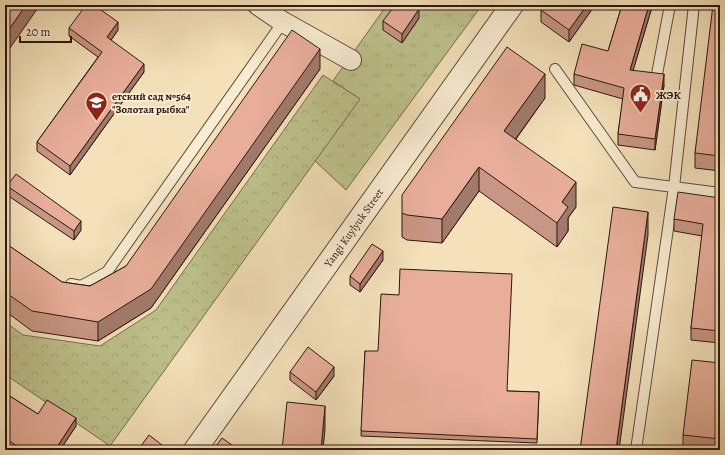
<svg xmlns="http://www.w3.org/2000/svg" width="725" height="455" viewBox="0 0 725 455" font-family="Alegreya,serif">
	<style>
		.grass { fill: url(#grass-tufts); stroke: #756c4e }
		.forest { fill: url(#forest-crowns); stroke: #756c4e }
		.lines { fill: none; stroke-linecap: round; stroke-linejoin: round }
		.service-casing { stroke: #5e4a3a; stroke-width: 12 }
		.minor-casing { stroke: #5e4a3a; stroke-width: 22 }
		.tertiary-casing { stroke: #5e4a3a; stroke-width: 24 }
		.service { stroke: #f8ecd2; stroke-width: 10 }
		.minor { stroke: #f8ecd2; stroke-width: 20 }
		.tertiary { stroke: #f8ecd2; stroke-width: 22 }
		.wall { fill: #c89684; stroke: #2c170f }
		.shaded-wall { fill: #a27a6c; stroke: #2c170f }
		.building { fill: #e8ae9a; stroke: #2c170f }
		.labels { text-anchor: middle; stroke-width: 4; stroke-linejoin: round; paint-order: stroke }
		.poi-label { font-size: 11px; font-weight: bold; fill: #2c170f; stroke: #f8ecd2; text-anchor: start }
		.street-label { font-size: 11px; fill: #2c170f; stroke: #f8ecd2 }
	</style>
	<defs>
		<pattern id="grass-tufts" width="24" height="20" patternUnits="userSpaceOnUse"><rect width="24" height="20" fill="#bec28d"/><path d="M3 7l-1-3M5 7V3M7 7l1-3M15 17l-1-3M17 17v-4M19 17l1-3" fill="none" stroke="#a3a678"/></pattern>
		<pattern id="forest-crowns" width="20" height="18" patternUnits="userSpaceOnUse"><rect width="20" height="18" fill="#bec28d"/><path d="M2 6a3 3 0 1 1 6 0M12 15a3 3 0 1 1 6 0" fill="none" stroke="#a3a678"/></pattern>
	</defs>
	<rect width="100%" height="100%" fill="#f4e1ba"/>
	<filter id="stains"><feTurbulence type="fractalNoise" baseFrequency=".005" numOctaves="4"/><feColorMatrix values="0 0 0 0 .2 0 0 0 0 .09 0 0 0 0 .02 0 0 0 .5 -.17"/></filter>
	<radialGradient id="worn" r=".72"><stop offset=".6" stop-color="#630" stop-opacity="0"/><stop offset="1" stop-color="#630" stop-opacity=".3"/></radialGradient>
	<path class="grass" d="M387 5H482L346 190 315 161 359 99 333 81Z"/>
	<path class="forest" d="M323 75 360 99 110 446 9 377 5 382V322L23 335 100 346 156 310Z"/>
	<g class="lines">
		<defs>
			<path id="service" d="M555 69 635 182 720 193
				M657 74 670 5
				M71 284 81 286 107 272 283 22
				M636 450 674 187 694 5"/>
			<path id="minor" d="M258 5 283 22 351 60"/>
			<g id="tertiary">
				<path id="s1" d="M195 450 512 5"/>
			</g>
		</defs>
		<use href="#service" class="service-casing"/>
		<use href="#minor" class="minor-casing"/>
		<use href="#tertiary" class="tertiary-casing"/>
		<use href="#service" class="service"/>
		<use href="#minor" class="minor"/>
		<use href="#tertiary" class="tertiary"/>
	</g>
	<path class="wall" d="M545 5H595L569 42 541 22V10Z
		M622 5H661L660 9 652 7 633 70 664 85 655 150 618 145V134L623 99 574 85V74L608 51Z
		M720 5V171L695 168V153Z
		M419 18 402 43 383 30V21Z
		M69 28 118 30 111 40 144 72 70 175 37 151V142L98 57 69 36Z
		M320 69 151 308 98 341 32 331 5 311V243L62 282 90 286 126 266Z
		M545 98 516 139 576 207 568 218V231L557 247 479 191 442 243 407 240 402 237V213Z
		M7 186 81 230 74 240 7 195Z
		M720 198V343L691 340V328L702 236 674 231V219Z
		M383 260 360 292 350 285V276Z
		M365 351 507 391 539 392 537 443 361 436Z
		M720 363V450H707L683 447V435Z
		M290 372 334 376 316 400 290 380Z
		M5 393 38 414 76 426 60 450H12L5 446Z"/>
	<path class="shaded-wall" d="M26 5H40L5 55V35Z
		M587 5H595L569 42V30Z
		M649 5H652V7L630 81V70Z
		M419 9V18L402 43V34Z
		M118 22V30L107 46V37Z
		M320 49V69L151 308 98 341V322Z
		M144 64V72L70 175V166Z
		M545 74V98L504 155V131Z
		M664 74V85L655 150V139Z
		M479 167V191L442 243V219Z
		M576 182V207L568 218V231L557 247V223L562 202Z
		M648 212V235L619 450H616Z
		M81 221V230L74 240V231Z
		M383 251V260L360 292V284Z
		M334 367V376L316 400V392Z
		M325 406V429L323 450H321Z
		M76 418V426L60 450H55Z
		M162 445V449L161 450H158Z"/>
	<path class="building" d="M5 5H26L5 35Z
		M86 5H94L118 22 107 37 144 64 70 166 37 142 102 52 69 28Z
		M395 5H413L419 9 402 34 383 21Z
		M545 5H587L569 30 541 10Z
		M622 5H649L630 70 664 74 655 139 618 134 624 88 574 74 582 44 608 51Z
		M713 5H720V156L695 153Z
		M292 30 320 49 151 289 98 322 32 311 5 292V243L62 282 90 286 126 266Z
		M507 47 545 74 504 131 576 182 562 202 568 207 557 223 479 167 442 219 407 215 402 213V195Z
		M16 174 81 221 74 231 7 186Z
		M678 192 720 198V331L691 328 703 224 674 219Z
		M613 207 648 212 616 450H580Z
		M372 244 383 251 360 284 350 276Z
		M400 269 512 274 507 391 539 392 537 439 361 431 365 351H378L381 294 399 295Z
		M308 347 334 367 316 392 290 372Z
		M692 360 720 363V439L683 435Z
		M5 393 38 414 47 400 76 418 55 450H23L5 438Z
		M287 402 325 406 321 450H282Z
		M149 435 162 445 158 450H138Z
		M222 438 239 450H213Z"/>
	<defs>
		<symbol id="civic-pin" viewBox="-11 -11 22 30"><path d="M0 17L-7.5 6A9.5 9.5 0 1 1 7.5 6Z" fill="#8f2418" stroke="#f8ecd2"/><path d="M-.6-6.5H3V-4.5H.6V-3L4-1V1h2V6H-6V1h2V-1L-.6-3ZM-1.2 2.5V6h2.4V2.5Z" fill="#fff"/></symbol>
		<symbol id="school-pin" viewBox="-11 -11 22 30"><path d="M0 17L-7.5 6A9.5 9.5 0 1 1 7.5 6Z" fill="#8f2418" stroke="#f8ecd2"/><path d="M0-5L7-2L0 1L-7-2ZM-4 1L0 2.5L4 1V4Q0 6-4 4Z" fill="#fff"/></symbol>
	</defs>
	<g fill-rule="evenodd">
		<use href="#civic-pin" x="628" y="82" width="25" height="34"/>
		<use href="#school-pin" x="84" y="90" width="25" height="34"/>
	</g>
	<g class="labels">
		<g class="poi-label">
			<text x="656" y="99">ЖЭК</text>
			<text x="112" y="100">етский сад №564<tspan x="112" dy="13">"Золотая рыбка"</tspan></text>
		</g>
		<g class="street-label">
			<text dy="4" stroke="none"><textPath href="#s1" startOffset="273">Yangi Kuylyuk Street</textPath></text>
		</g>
	</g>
	<rect width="725" height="455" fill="none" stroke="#f4e1ba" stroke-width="20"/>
	<rect x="6" y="6" width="713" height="443" fill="none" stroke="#2c170f" stroke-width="2"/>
	<rect x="10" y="10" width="705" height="435" fill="none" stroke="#2c170f"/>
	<path d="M20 36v6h51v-6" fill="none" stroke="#2c170f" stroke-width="2"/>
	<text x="26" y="36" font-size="12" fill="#2c170f" stroke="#f8ecd2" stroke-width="3" paint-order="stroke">20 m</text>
	<rect width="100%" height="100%" filter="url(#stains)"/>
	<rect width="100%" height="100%" fill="url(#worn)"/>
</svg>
